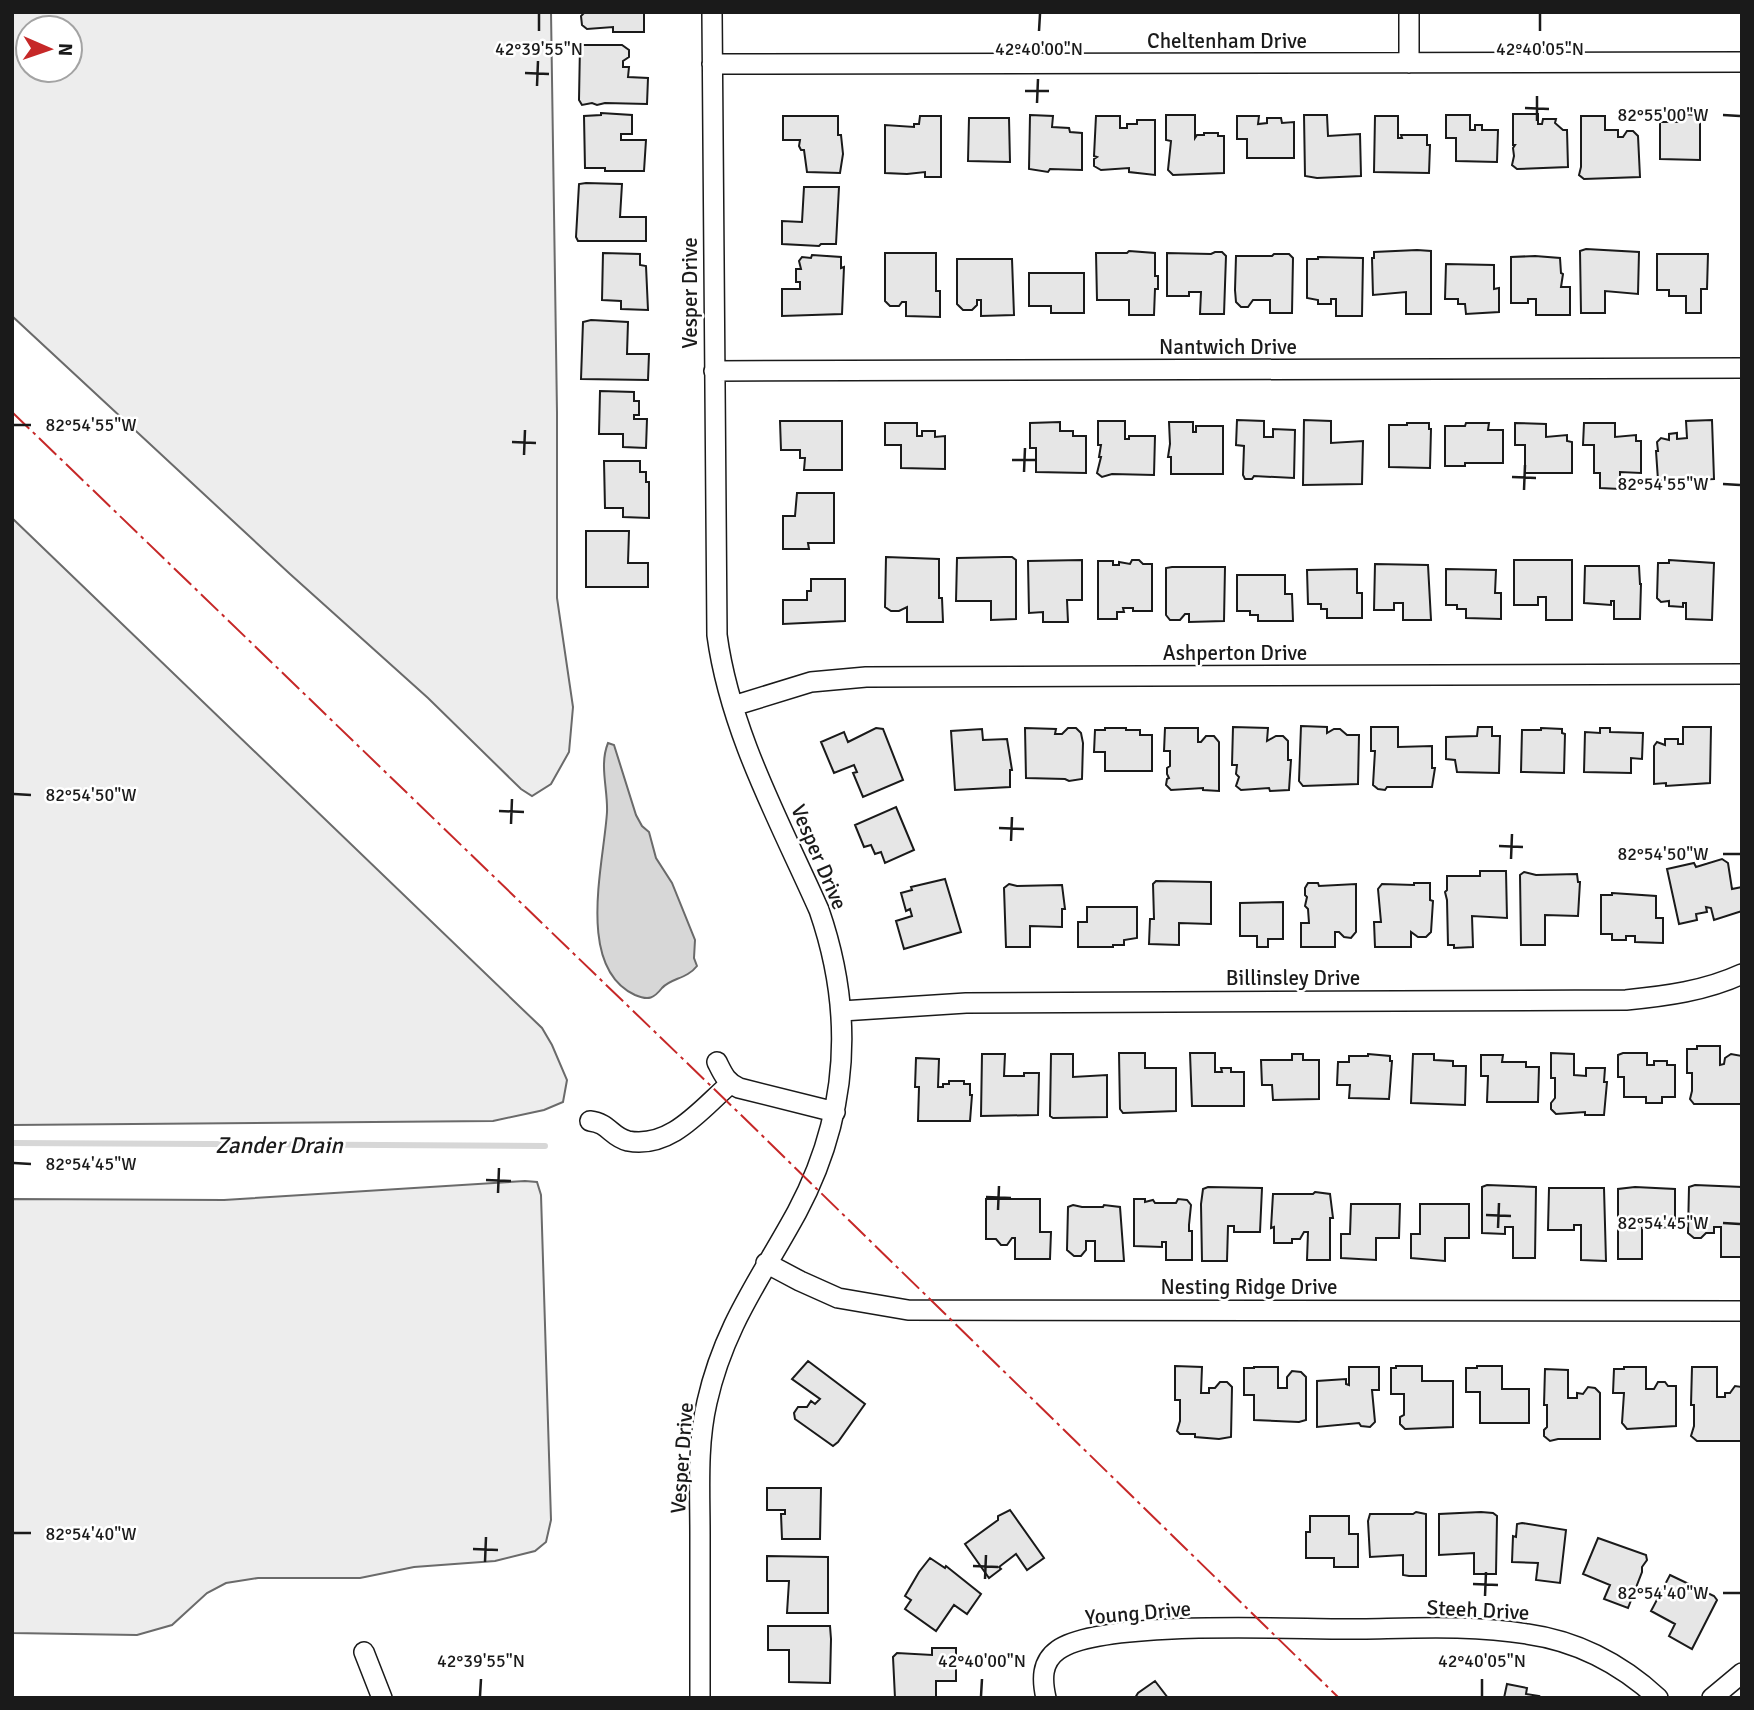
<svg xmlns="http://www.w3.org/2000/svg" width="1754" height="1710" viewBox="0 0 1754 1710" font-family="Signika,sans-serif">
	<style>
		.green { fill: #ededed; stroke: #6a6a6a; stroke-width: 2; fill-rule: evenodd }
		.water { fill: #d7d7d7; stroke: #6a6a6a; stroke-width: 2 }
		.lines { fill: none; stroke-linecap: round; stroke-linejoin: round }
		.stream { stroke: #d7d7d7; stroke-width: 6 }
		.building { fill: #e6e6e6; stroke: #1a1a1a; stroke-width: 2 }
		.street-casing { stroke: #1a1a1a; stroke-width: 22 }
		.street { stroke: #fff; stroke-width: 19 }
		.power { stroke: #c62828; stroke-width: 2; stroke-dasharray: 24 5 3.5 5; stroke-linecap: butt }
		.ticks { fill: none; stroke: #1a1a1a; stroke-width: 2.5 }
		.labels { text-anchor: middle; stroke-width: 5; stroke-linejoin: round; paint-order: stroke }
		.street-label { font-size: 21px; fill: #1a1a1a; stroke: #fff }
		.water-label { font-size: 23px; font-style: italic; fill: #1a1a1a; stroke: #fff }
		.ticks-label { font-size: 18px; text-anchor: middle; fill: #1a1a1a; stroke: #fff; stroke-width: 5; stroke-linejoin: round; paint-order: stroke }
	</style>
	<rect width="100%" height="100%" fill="#fff"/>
	<path class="green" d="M12 12H551L557 412V598L573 707 569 752 551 784 532 796 521 789 428 698 290 574 12 316ZM28 28H70V70H28Z
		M12 518 542 1028 552 1045 567 1080 563 1102 544 1110 493 1121 12 1125Z
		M525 1181 537 1182 541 1195 551 1520 546 1542 535 1551 495 1561 414 1567 360 1578H258L226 1583 207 1593 172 1625 137 1635 12 1633V1199L224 1200Z"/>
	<path class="water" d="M608 743 614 745 636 815 642 826 649 832 656 858 672 883 695 940 694 958 697 966C687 979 671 978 662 988 654 998 649 1001 635 995 575 967 604 863 607 812 608 789 599 765 608 743Z"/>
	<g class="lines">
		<path class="stream" d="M12 1143 545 1146"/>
	</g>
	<path class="building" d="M585 12H644V32H613V27L587 29 582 25 581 16Z
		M580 45H622L629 50V57L623 61V67H629L628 77 648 78 647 104 605 103 597 105 592 103 582 105 579 100Z
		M601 113 632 115V134H621V140H646L644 171H605V168H585L584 116 601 115Z
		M1513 114H1538V124H1542L1543 119H1556L1555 123 1563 130H1567L1568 167 1517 169 1512 165 1514 156 1513 148 1515 145H1513Z
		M1679 114 1700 115V160L1660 159V122H1679Z
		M1030 115 1053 116 1052 127 1069 128 1070 132 1082 133V170L1050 169 1048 172 1029 169Z
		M1166 115H1195V138L1197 135H1204V133H1218V136H1224V173L1173 175 1168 170 1171 141 1166 140Z
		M1304 115H1327L1328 136 1360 134 1361 176 1317 178 1305 176Z
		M1446 115H1470V130H1475V125H1482V130H1498L1497 162 1456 161V138H1446Z
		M783 116H838V135H841L843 154 840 173 807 172 804 150H801L799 146 800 140H783Z
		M920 116H941V177H925V172L907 174 885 173V125L914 127V124H919Z
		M1096 116H1120V128H1127V124H1137V120H1155V175L1129 172V168L1101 170 1094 166V159L1097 157 1094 156Z
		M1237 116H1259L1258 124 1267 123V118H1281L1282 123 1294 122V158H1247V139H1237Z
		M1375 116H1398V138H1402L1401 135H1427V145H1430L1429 173 1374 172Z
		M1581 116H1605V130H1618V137H1623L1627 131H1633L1638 136 1640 177 1584 179 1579 175 1581 167Z
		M969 118H1009L1010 162 968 161Z
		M586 183 622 184 620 217H646V241H578L576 237 579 184Z
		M804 187H839L836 244H821L819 246 782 244V221L802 222Z
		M1586 249 1639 252 1638 294 1605 291V313H1581L1580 251Z
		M1417 250 1431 251V314H1406V292L1373 295 1372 258H1374V252Z
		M1129 251 1155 253V276H1158V289H1155L1154 315H1129V300H1097L1096 253H1127Z
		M1215 252H1222L1226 256 1224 314H1200L1201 292H1189V296H1167V253L1211 254Z
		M603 253 640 254V265L646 266 648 310 621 309V301L602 300Z
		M885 253H936V291H940V317L906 316V302H902L899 306H890L885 301Z
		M1274 254H1289L1293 258 1292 313H1270V300H1253L1248 307H1241L1236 302 1235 290 1236 256H1272Z
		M1657 254H1708L1707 289H1701V313H1686V296H1669V290H1657Z
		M812 255 841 257V268L844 267 842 314 782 316V289H800V282H796V269H801L799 261 802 257 811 258Z
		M1535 256 1560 258 1561 273 1563 274 1561 287H1570V315H1536V299H1528V303H1511V257Z
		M1318 257 1363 258 1362 316H1336V299H1331V304H1318V300L1307 298V259H1318Z
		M957 259H1012L1014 315 981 316V300H977V305L972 310H963L957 304Z
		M1446 264 1494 265V289L1499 288V312L1466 314 1465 304H1458V299H1445Z
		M1029 273H1084V313H1051V306H1029Z
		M591 320 628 322 627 354H649L648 380 581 379 583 322Z
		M600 391 634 392V401H639V415H634V419H647L646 448 623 447V434H599Z
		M1237 420 1264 421V437H1273V429L1295 430 1294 478 1254 476 1252 479H1245L1243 475 1244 446 1236 445Z
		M1304 420 1331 421V443L1363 441 1362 484 1303 485Z
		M1712 420 1714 479 1691 480V482L1658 480 1656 451H1658L1657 442 1661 438 1669 440V434L1677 433V439L1687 438 1686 421Z
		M780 421H842V470H804L805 458H800V450H781Z
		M1098 421H1125V439H1129V436H1155L1154 475 1112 474 1102 477 1097 473 1101 457H1099L1101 445H1098Z
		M1060 422V431H1073V436H1086V473L1036 472V448H1030V423Z
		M1169 422H1193V432H1196V426H1223V474H1171V457H1168L1170 444Z
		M885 423H917V436H922V431H935V437L945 436V469L901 468V445H885Z
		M1407 423H1429V429H1431L1430 468 1389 467V425H1407Z
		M1466 423H1489L1488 430H1503V463H1465V466H1445V426H1465Z
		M1515 423 1546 424V437L1567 435V441L1572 442V473H1525V445H1515Z
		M1584 423H1615V437L1636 435V441H1641V473L1620 472V489L1600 488V473H1594V445H1583Z
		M604 461H640V472H646V482H649V518L623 517V508H605Z
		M797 493H834V543H808L809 549H783V516H795Z
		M586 531H629L628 563H648V587H586Z
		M886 557 939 559V598H942L943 622H907V607L899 611H891L885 607Z
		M1004 557H1012L1016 560V619L991 620V601H956L957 558Z
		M1082 560V600H1067L1068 622H1043V612L1029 613 1028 561Z
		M1132 560H1139L1143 564H1152V611H1133V608H1123L1124 612H1117V619H1098V561H1113V565H1119V562L1130 564Z
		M1514 560H1572V620H1546V597H1538V605H1514Z
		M1669 560 1714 563 1712 620 1686 619V603H1683V607L1669 606V601L1661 602 1657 598 1658 563H1669Z
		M1375 564 1428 565 1431 620H1403V603H1394V610H1374Z
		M1585 566H1639L1640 584H1641L1640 619H1614V601H1611V605L1584 603Z
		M1172 567H1225L1224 621 1189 622V614H1185L1180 620H1170L1166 615V568Z
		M1357 569V593H1362V618H1327V609H1321V604H1308L1307 570Z
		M1446 569 1496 570 1495 593H1501V619L1466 618V609H1457V605H1446Z
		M1237 575H1285V594H1292L1293 621H1258V615H1250V611H1237Z
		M811 579H845V621L783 624V600H807V591H811Z
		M1301 726 1327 727V733L1334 729H1340L1347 735H1359L1358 784 1303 786 1299 781Z
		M1233 727 1268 728 1267 741 1276 736H1283L1288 741V760H1291L1289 790 1270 791 1269 788 1241 790 1236 786 1239 777 1236 774 1237 765H1232Z
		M1371 727H1398V747L1432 746V768H1435L1432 787H1387L1385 790 1378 789 1373 785 1375 751H1371Z
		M1478 727H1492V736H1500L1499 773 1457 772 1455 760 1446 759V737L1477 736Z
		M1683 727H1711L1710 783 1666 786V783L1654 784V746L1657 742 1665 745V739H1678V744H1683Z
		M876 728 883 729 903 780 863 797 853 773 857 772 854 765 834 773 821 742 844 732 848 742Z
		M1025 728 1056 729 1055 734H1062L1068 728H1076L1081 733 1083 743 1082 779 1069 781 1065 779 1026 778Z
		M1105 728H1126V730H1140V735H1152V771H1105V752H1094L1095 730H1105Z
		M1165 728H1198V742H1201L1206 736H1214L1219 742V791L1203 790V788L1171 790 1166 785 1167 779 1169 778 1167 774V768L1170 766V751H1164Z
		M1541 728 1562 729V733L1565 734 1564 773 1521 772 1522 730H1541Z
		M1600 728H1610V732L1643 733 1642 759 1631 758V773L1584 772 1585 732 1600 733Z
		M982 729 983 740 1007 739 1012 770H1010V787L955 790 951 731Z
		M896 807 914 850 885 863 881 852 875 854 871 845 864 847 855 825Z
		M1722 859 1728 863 1732 889 1742 887V911L1714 920 1711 908 1706 907 1707 912 1696 914 1697 920 1679 924 1667 869 1694 863 1696 867Z
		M1480 871H1506L1507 918 1472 916 1473 947 1454 948V945H1448L1447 900 1445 892 1447 890V876H1480Z
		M1524 872 1536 875 1577 874 1578 882H1580L1578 916 1545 915V945H1521L1520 875Z
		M945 879 961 932 904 949 896 921 912 916 910 909 906 911 901 893 912 890 911 887Z
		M1156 881 1211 882V924L1179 923V945L1149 944 1150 919H1154L1153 884Z
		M1308 883H1318L1319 886 1356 884V932L1351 938 1344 937 1339 932H1335V947H1301V923H1309L1308 909 1305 906 1307 897 1305 895V888Z
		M1414 883H1430V900L1433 901 1431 932 1426 937H1418L1411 932V947H1375L1374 922H1381L1378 889 1382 884 1414 885Z
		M1009 884 1017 886 1062 885 1065 909H1062V927L1030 926V947H1006L1004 888Z
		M1612 893 1656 896V918H1663V943L1635 942V936H1626V940H1612V934H1601V895H1612Z
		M1283 902V939H1268V947H1257V936H1240V903Z
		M1087 907H1137V938L1124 940V945H1113V947H1078V922H1087Z
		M1697 1046H1720V1065L1724 1064 1725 1058 1731 1054 1742 1056V1104H1694L1690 1099 1692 1091V1073H1687V1049H1697Z
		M1119 1053H1145V1068H1176V1111L1123 1113 1120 1109Z
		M1190 1053H1215V1072H1222L1221 1068H1231V1072H1244V1106H1192Z
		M1551 1053 1574 1054V1075L1586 1076V1068H1605L1604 1082H1607L1604 1115H1585V1112L1556 1114 1551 1109V1103L1555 1098V1078H1551Z
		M1623 1053H1647V1065H1654V1061H1667V1065H1675V1097H1662V1103H1646V1097H1624V1077H1618V1055Z
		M982 1054H1005L1004 1076H1024V1073H1039L1038 1115 981 1116Z
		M1051 1054H1073V1077L1107 1075V1117L1053 1118 1050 1116Z
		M1292 1054H1303V1060H1319V1099L1273 1100 1272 1085H1262L1261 1060H1292Z
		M1368 1054 1390 1056V1061H1392L1389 1099 1349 1098 1350 1085H1337L1338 1062H1349V1056H1368Z
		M1413 1054H1434V1060L1453 1061V1066H1466L1465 1105 1411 1103Z
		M1481 1055H1503L1502 1062H1526V1067H1539L1538 1102H1487L1488 1076H1481Z
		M916 1058 939 1059 938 1087H943V1084H949V1081H964V1084H970V1095H972L970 1121H918L919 1087H915Z
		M1487 1185 1536 1187 1535 1258H1513V1227H1505V1234L1482 1233V1187Z
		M1695 1185 1742 1187V1257H1721V1227H1714V1233H1706L1701 1238H1694L1688 1233 1689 1187Z
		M1208 1187 1262 1188 1260 1232H1234V1226H1228L1227 1261H1202L1201 1204 1203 1189Z
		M1635 1187 1675 1189V1227L1642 1228V1259H1618V1189Z
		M1549 1188H1604L1606 1261 1581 1260V1225H1574V1230H1548Z
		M1315 1192 1330 1194 1333 1218H1330V1260H1307L1308 1232H1304L1300 1239H1292V1243H1274V1227L1271 1228 1273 1194H1313Z
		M986 1199H1040V1232H1051L1050 1259H1015V1238H1012L1007 1245H1001L996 1239H986Z
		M1134 1199H1145V1202L1153 1200 1155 1203H1176L1178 1199 1187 1200 1191 1205 1189 1225V1231H1192V1260H1166V1242H1162V1247L1134 1246Z
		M1351 1204H1400L1399 1238H1376V1260L1341 1258V1234H1350Z
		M1420 1204H1469V1238H1445V1261L1411 1258V1234H1420Z
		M1073 1205 1082 1207H1103L1104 1205 1120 1207 1124 1261H1095V1241H1086V1250L1081 1256H1074L1067 1250 1068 1207Z
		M808 1361 865 1404 838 1442 833 1446 795 1419 794 1413 798 1407H807L811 1401 815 1404 820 1399 792 1379Z
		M1175 1366 1202 1367 1201 1393H1209V1388H1215L1220 1382H1227L1232 1387 1231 1437 1219 1439 1195 1437V1434H1180L1177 1431 1180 1421V1400H1175Z
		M1396 1366H1422V1381H1453V1427L1405 1429 1400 1424V1417L1404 1415V1394H1391V1368H1396Z
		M1477 1366H1502V1389H1529V1423H1480V1392H1466V1368H1477Z
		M1254 1367H1278V1388H1287V1377L1292 1371 1301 1372 1306 1377V1420L1299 1422 1254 1420V1395H1244V1368H1254Z
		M1349 1367H1379V1390H1372L1375 1422 1370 1427 1361 1426 1359 1423 1317 1427V1381L1346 1379V1384L1349 1385Z
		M1624 1367H1646V1389H1654L1658 1382H1665L1668 1386H1676V1426L1627 1429 1622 1423 1624 1393H1613L1614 1369H1624Z
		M1692 1367H1717V1397H1725V1393H1730L1735 1386 1742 1387V1441H1697L1691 1436 1694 1426V1405H1691Z
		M1545 1369 1568 1370V1398H1577V1393L1583 1394 1588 1387 1595 1388 1600 1393V1439H1558L1550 1441 1544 1436V1430L1547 1427V1405H1544Z
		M767 1488H821L820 1539H782L781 1514H785V1510H767Z
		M1010 1510 1044 1558 1027 1570 1016 1554 999 1567 1001 1569 989 1578 965 1544 998 1520V1516Z
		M1416 1512 1426 1514V1576H1409L1403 1575V1555L1370 1557 1368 1521 1370 1514H1413Z
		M1481 1512 1493 1513 1497 1516 1496 1574H1474V1553L1439 1555V1514Z
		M1310 1516H1349V1534H1358V1567H1334V1558H1306V1532H1310Z
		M1522 1523 1566 1530 1560 1583 1536 1580 1538 1563 1512 1562 1513 1536 1516 1537 1517 1524Z
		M1598 1538 1646 1555 1647 1560 1642 1567V1572L1628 1608 1604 1599 1610 1585 1583 1574Z
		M767 1556 828 1557V1613H787L789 1581H767Z
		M930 1558 945 1568 946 1566 981 1594 967 1614 954 1605 936 1631 905 1609 911 1600 905 1596 919 1572Z
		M1670 1575 1714 1596 1717 1600 1692 1649 1669 1636 1675 1624 1651 1611Z
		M768 1626H830L831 1639 830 1683 789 1682V1650H768Z
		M932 1648H956V1681H936V1697L938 1698H895L893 1657 897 1653 932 1655Z
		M1155 1681 1168 1698H1135L1138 1693Z
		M1507 1684 1527 1688 1526 1694 1539 1696 1538 1698H1504Z"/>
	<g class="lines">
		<defs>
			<path id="street" d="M1409 12V63
				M712 64 1742 62
				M714 371 1742 368
				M733 706 811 682 866 677 1742 674
				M842 1011 966 1003 1626 1000C1666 996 1705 991 1742 974
				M717 1062C723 1074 726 1082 739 1088L835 1112
				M590 1121C609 1123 611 1137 628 1141 671 1149 701 1109 730 1084
				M766 1263 800 1281 838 1298 908 1310 1742 1311
				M364 1652 382 1698
				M700 1698C700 1643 700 1588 700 1534 700 1490 697 1445 707 1402 724 1326 761 1278 797 1212 849 1114 855 1014 819 910 780 822 730 732 717 635L712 12
				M1046 1698C1042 1680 1041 1662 1058 1650 1100 1620 1283 1629 1341 1629 1402 1629 1466 1624 1527 1634 1577 1641 1621 1664 1658 1698
				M1712 1698 1742 1673"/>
		</defs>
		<use href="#street" class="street-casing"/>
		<use href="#street" class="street"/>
		<path class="power" d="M12 412 740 1114 1339 1698"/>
	</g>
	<path class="ticks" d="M539 31V14M1039 31 1040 14M1540 31V14M525 73 549 74M537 86 538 61M1025 91H1049M1037 103 1038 79M1525 108 1549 109M1723 115 1740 116M1537 121V96M14 425H31M512 442 536 443M524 455 525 430M1012 460H1036M1024 472 1025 448M1512 477 1536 478M1723 484 1740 485M1524 490 1525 465M14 794 31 795M499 811 524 812M511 824 512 799M999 828 1024 829M1011 841 1012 817M1499 846 1523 847M1723 854H1740M1511 859 1512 834M14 1163 31 1164M486 1180 511 1181M498 1193 499 1168M986 1197 1011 1198M998 1210 999 1186M1486 1215 1511 1216M1723 1223 1740 1224M1498 1228 1499 1203M14 1533H31M473 1549 498 1550M485 1562 486 1537M973 1566 998 1567M985 1579 986 1555M1473 1584 1498 1585M1723 1593H1740M1485 1596 1486 1572M480 1696 481 1679M981 1696 982 1679M1482 1696V1679"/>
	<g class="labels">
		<g class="street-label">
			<text x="1227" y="48">Cheltenham Drive</text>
			<text transform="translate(690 293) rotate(-90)" y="7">Vesper Drive</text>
			<text x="1228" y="354">Nantwich Drive</text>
			<text x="1235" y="660">Ashperton Drive</text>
			<text transform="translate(819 857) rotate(67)" y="7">Vesper Drive</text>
			<text x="1293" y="985">Billinsley Drive</text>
			<text x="1249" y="1294">Nesting Ridge Drive</text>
			<text transform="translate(682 1458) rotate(-86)" y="7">Vesper Drive</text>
			<text transform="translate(1478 1610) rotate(3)" y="7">Steeh Drive</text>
			<text transform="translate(1138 1613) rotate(-5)" y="7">Young Drive</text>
		</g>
		<g class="water-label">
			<text x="279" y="1153">Zander Drain</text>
		</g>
	</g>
	<g class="ticks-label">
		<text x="539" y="55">42°39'55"N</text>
		<text x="1039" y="55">42°40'00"N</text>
		<text x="1540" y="55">42°40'05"N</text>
		<text x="1663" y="121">82°55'00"W</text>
		<text x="91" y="431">82°54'55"W</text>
		<text x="1663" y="490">82°54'55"W</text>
		<text x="91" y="801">82°54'50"W</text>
		<text x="1663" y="860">82°54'50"W</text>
		<text x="91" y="1170">82°54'45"W</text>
		<text x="1663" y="1229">82°54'45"W</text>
		<text x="91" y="1540">82°54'40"W</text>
		<text x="1663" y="1599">82°54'40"W</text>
		<text x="481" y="1667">42°39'55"N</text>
		<text x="982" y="1667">42°40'00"N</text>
		<text x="1482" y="1667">42°40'05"N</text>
	</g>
	<rect width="1754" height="1710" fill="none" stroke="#1a1a1a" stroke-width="28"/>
	<g transform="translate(49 49) rotate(92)"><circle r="33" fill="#ffffff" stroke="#a3a3a3" stroke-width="2"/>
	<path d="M0-5L12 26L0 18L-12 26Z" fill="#c62828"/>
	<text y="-10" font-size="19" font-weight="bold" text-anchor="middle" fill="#1a1a1a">N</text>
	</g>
</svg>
